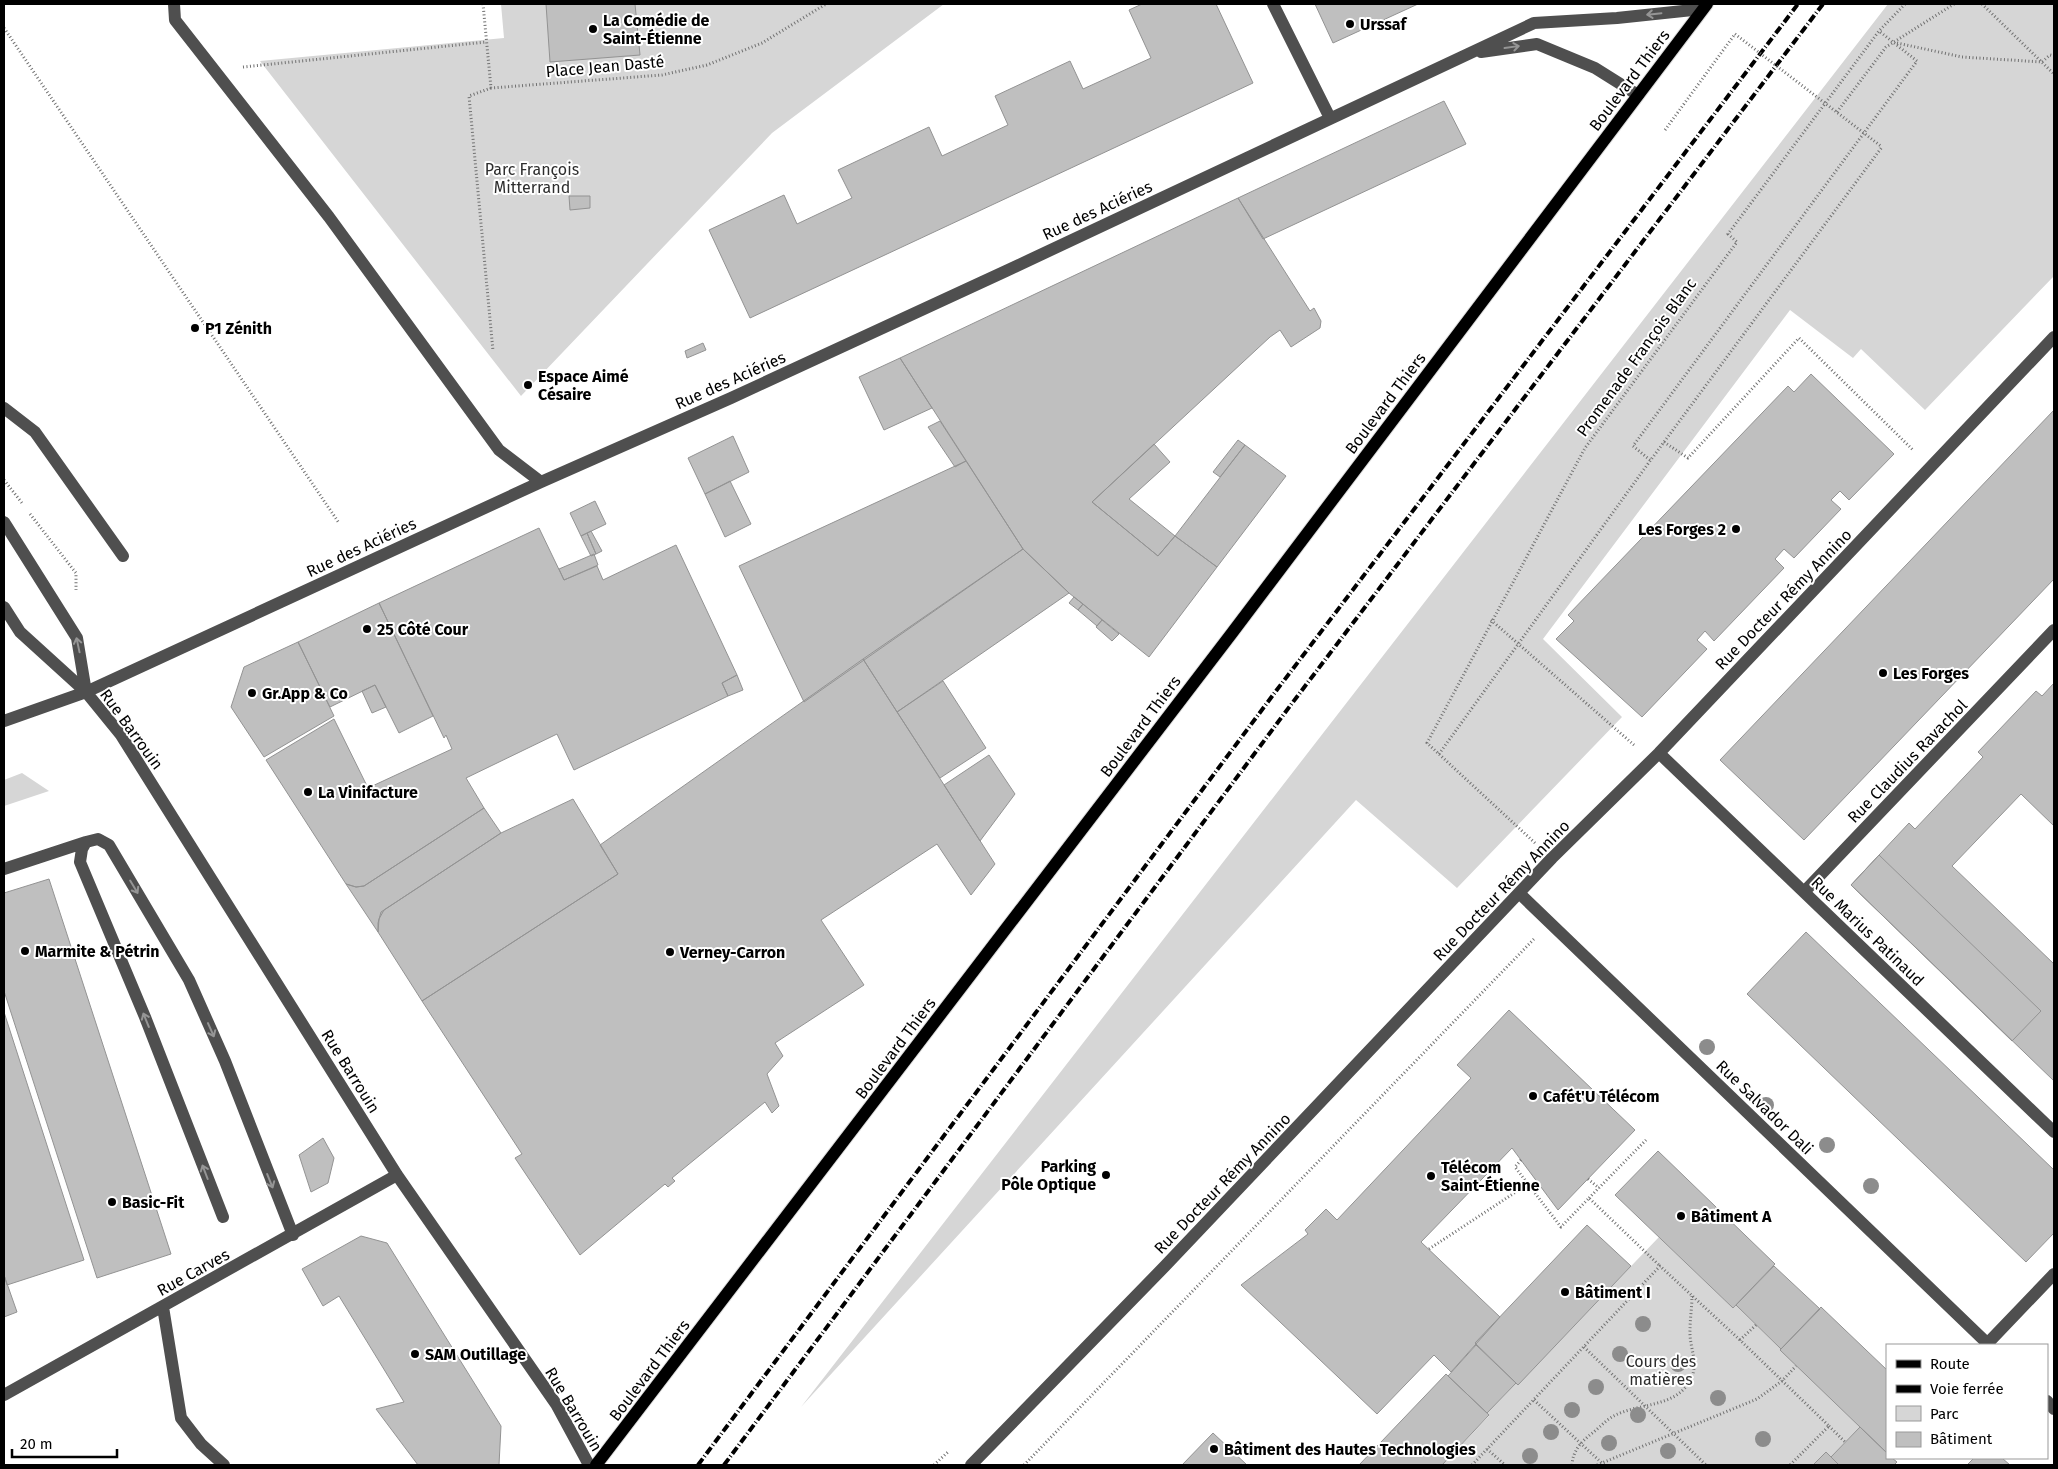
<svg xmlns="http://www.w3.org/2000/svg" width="2058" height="1469" viewBox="0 0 2058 1469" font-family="'Fira Sans',sans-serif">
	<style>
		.green { fill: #d6d6d6 }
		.building { fill: #bfbfbf; stroke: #939393 }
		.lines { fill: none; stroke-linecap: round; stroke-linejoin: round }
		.major-casing { stroke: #dbdbdb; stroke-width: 14 }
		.path { stroke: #717171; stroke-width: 3; stroke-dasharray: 1 2.5; stroke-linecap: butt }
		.minor { stroke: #4f4f4f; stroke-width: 12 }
		.major { stroke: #000; stroke-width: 12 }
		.rail { stroke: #000; stroke-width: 4; stroke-dasharray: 8 2.5 1 2.5; stroke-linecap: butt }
		.path-bridge { stroke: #717171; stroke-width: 3; stroke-dasharray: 1 2.5; stroke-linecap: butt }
		.tree { fill: #8c8c8c }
		.oneway { stroke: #959595 }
		.poi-dot { fill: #000; stroke: #fff; stroke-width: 2 }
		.labels { text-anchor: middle; stroke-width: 4; stroke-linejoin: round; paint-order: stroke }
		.poi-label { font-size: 16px; font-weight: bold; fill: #000; stroke: #fff; text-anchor: start }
		.street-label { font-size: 16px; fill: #000; stroke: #fff }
		.park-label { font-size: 16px; fill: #2d2d2d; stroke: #fff }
	</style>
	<rect width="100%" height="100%" fill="#fff"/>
	<path class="green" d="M501 4H944L772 133 521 396 260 61 504 38Z
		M1888 4H2054V276L1925 410 1861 349 1853 358 1790 310 1543 639 1622 717 1457 888 1356 800 801 1407Z
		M22 773 49 791 4 806V780Z
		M1659 1237 1733 1308 1736 1305 1860 1427 1831 1457 1826 1452 1813 1465H1442L1489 1416 1487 1413 1516 1383 1518 1384Z"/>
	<path class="building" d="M546 4H635L640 55 550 62Z
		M1142 4H1216L1253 83 750 318 709 230 784 195 797 224 852 198 838 170 929 127 942 156 1008 125 995 96 1070 61 1083 89 1151 58 1129 10Z
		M1315 4H1418L1333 43Z
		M1444 101 1466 144 1263 239 1238 198Z
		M569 196H590V208L570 210Z
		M1238 198 1310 311 1314 308 1321 321 1320 328 1291 347 1280 330 1270 337 1092 502 1158 556 1175 536 1217 567 1149 657 1069 593 1023 549 900 358Z
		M703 343 706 350 687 358 685 351Z
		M900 358 932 408 884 430 859 377Z
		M1811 374 1894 454 1849 500 1840 491 1831 500 1841 509 1794 558 1784 549 1775 559 1784 568 1714 641 1705 631 1697 640 1707 649 1642 717 1556 639 1574 621 1568 615 1788 386 1794 392Z
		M2054 410V579L1804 840 1720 760Z
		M940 421 966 461 955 467 928 427Z
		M733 436 749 472 705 494 688 458Z
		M1238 440 1245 445 1220 477 1213 472Z
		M1154 444 1170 462 1129 499 1175 536 1158 556 1092 502Z
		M1245 445 1286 476 1217 567 1175 536Z
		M966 461 1023 549 804 702 739 566Z
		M730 481 751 524 725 537 705 494Z
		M595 501 606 524 581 536 570 513Z
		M539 528 564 580 597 566 603 580 676 545 737 675 722 683 728 696 574 770 557 734 466 778 484 808 364 886 356 887 346 884 266 760 334 719 368 788 452 749 446 735 444 738 379 603Z
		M591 531 602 551 596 554 587 533Z
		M587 533 596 554 591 556 581 536Z
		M1023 549 1069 593 897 712 863 659Z
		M594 554 598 565 564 580 559 569Z
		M1074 597 1083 604 1078 610 1069 603Z
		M379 603 433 716 399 733 375 685 330 707 298 642Z
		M1083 604 1102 620 1097 626 1078 610Z
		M1102 620 1119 634 1112 641 1096 627Z
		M298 642 334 716 264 757 231 707 244 667Z
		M863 659 995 864 971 895 937 844 821 920 864 985 775 1043 783 1056 767 1074 779 1106 772 1113 765 1102 672 1178 675 1181 668 1187 665 1184 580 1255 515 1158 522 1154 422 1001 618 874 600 845Z
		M737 675 743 690 728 696 722 683Z
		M943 681 986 748 940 778 897 712Z
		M2054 683V826L2021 794 1952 866 2054 964V1081L1851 885 1909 823 1915 829 1983 757 1978 752 2036 691 2042 696Z
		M375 685 386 707 372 713 362 691Z
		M989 755 1015 794 980 841 944 785Z
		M573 799 618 874 422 1001 378 932V923L381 912 501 833Z
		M484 808 501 833 384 910 379 919 378 932 346 884 356 887 364 886Z
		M1879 855 2041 1011 2012 1041 1851 885Z
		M49 879 171 1254 97 1278 4 991V893Z
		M1806 932 2054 1170V1233L2026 1262 1747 994Z
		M1509 1010 1635 1130 1558 1210 1512 1148 1421 1242 1500 1317 1451 1372 1434 1355 1377 1414 1241 1285 1308 1234 1305 1230 1326 1209 1337 1220 1471 1078 1457 1065Z
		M4 1012 84 1260 7 1285 4 1275Z
		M323 1138 334 1158 328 1183 311 1192 299 1155Z
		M1658 1151 1775 1264 1733 1308 1615 1195Z
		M1587 1225 1631 1266 1518 1385 1475 1343Z
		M361 1236 387 1243 501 1426 499 1465H418L376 1409 404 1402 339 1296 323 1306 302 1269Z
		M1774 1266 1820 1309 1781 1349 1736 1305Z
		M4 1275 17 1312 4 1317Z
		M1821 1307 1887 1370V1453L1780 1350Z
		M1476 1345 1516 1383 1487 1413 1448 1376Z
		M1446 1374 1489 1415 1442 1465H1359Z
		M1860 1427 1887 1453V1458H1892L1897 1462 1894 1465H1839L1831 1457Z
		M1213 1433 1247 1465H1182Z
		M1826 1452 1839 1465H1813Z
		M1974 1458H2002L2010 1465H1967Z"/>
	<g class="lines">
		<defs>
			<path id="major" d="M596 1465 1232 633 1707 4"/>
		</defs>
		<use href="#major" class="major-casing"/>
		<path class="path" d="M483 4 491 88 662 75 707 65 762 43 826 4
			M1982 4 2054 74
			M4 28 339 523
			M1897 43 1962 57 2042 62 2050 55 2054 56
			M243 67 486 42
			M491 88 469 96 493 351
			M1837 112 1886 47 1954 4
			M1665 130 1735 34
			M1664 442 1688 458 1799 338 1913 450
			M1650 460 1633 446 1917 61 1879 31
			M4 480 22 503
			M30 514 76 573V590
			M1491 620 1634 745
			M1439 754 1650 461 1882 147
			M1535 843 1427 743 1585 448 1737 242 1728 234 1879 31 1905 4
			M1521 1160 1515 1167 1561 1227 1589 1198 1660 1266
			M1588 1179 1599 1188
			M1589 1198 1646 1140
			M1429 1249 1528 1184
			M1756 1325 1740 1340 1829 1426 1790 1465
			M1584 1347 1706 1465
			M1534 1400 1604 1465
			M1829 1426 1845 1442
			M1487 1449 1505 1465
			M934 1465 949 1451
			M1024 1465 1534 939
			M1472 1465 1660 1266 1740 1340
			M1572 1465C1573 1451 1580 1443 1591 1434 1598 1429 1604 1422 1612 1417 1637 1402 1676 1409 1691 1379 1699 1362 1689 1347 1690 1330 1690 1319 1692 1307 1692 1296
			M1597 1465 1757 1399 1782 1381 1796 1366"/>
		<path class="minor" d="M174 4 175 20 329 217 499 450 541 482
			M1273 4 1330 118
			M1481 52 1537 44 1595 68 1638 95
			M4 408 35 432 123 556
			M4 522 77 638 86 692
			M4 607 20 632 86 692 121 735 397 1175 556 1404 589 1465
			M4 721 86 692 541 482 731 398 1006 271 1534 23 1617 18 1702 9
			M1659 753 2054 1132
			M4 869 86 842
			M1804 892 2054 630
			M1519 893 1989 1345
			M223 1217 145 1017 80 862 82 849 86 842 98 839 109 845 189 980 225 1061 293 1235
			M163 1307 181 1418 201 1444 224 1465
			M1987 1344 2054 1274
			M4 1395 397 1175
			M2047 1401 2054 1409
			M971 1465 1165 1266 1552 858 1659 753 2054 337"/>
		<use href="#major" class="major"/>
		<path class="rail" d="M698 1465 1276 691 1798 4
			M724 1465 1293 702 1823 4"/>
		<path class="path-bridge" d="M1735 34 1882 147"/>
	</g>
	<g class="tree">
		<circle cx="1707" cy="1047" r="8"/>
		<circle cx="1766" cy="1105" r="8"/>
		<circle cx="1827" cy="1145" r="8"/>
		<circle cx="1871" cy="1186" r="8"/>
		<circle cx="1643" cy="1324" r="8"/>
		<circle cx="1620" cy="1354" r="8"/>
		<circle cx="1678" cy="1364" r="8"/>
		<circle cx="1596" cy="1387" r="8"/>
		<circle cx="1718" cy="1398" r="8"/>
		<circle cx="1572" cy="1410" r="8"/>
		<circle cx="1638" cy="1415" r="8"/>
		<circle cx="1551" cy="1432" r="8"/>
		<circle cx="1763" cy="1439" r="8"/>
		<circle cx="1609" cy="1443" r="8"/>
		<circle cx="1668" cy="1451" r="8"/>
		<circle cx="1530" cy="1456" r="8"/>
	</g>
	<defs><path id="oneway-shaft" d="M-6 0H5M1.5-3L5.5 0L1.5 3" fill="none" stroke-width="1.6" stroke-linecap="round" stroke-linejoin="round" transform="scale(1.25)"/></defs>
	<g class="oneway">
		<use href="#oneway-shaft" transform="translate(1654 14) rotate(174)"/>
		<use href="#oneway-shaft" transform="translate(1512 47) rotate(-8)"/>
		<use href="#oneway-shaft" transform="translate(78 645) rotate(-102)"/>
		<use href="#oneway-shaft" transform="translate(134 887) rotate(59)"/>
		<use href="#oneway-shaft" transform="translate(146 1020) rotate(-112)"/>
		<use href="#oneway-shaft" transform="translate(211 1030) rotate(66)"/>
		<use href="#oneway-shaft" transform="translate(205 1172) rotate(-111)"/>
		<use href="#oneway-shaft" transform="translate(270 1181) rotate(68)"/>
	</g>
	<g class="poi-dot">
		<circle cx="1350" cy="24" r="5"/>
		<circle cx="593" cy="29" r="5"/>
		<circle cx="195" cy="328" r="5"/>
		<circle cx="528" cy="385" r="5"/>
		<circle cx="1736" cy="529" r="5"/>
		<circle cx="367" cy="629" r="5"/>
		<circle cx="1883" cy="673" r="5"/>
		<circle cx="252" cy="693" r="5"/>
		<circle cx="308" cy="792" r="5"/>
		<circle cx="25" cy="951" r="5"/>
		<circle cx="670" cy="952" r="5"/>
		<circle cx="1533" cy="1096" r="5"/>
		<circle cx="1106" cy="1175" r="5"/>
		<circle cx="1431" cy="1176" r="5"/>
		<circle cx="112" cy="1202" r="5"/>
		<circle cx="1681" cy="1216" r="5"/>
		<circle cx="1565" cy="1292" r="5"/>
		<circle cx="415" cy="1354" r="5"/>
		<circle cx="1214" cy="1449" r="5"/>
	</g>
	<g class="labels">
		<g class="poi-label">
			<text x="603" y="26">La Comédie de<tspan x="603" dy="18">Saint-Étienne</tspan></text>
			<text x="1360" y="30">Urssaf</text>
			<text x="205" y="334">P1 Zénith</text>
			<text x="538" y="382">Espace Aimé<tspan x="538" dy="18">Césaire</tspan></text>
			<text x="1726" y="535" text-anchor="end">Les Forges 2</text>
			<text x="377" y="635">25 Côté Cour</text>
			<text x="1893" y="679">Les Forges</text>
			<text x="262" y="699">Gr.App &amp; Co</text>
			<text x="318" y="798">La Vinifacture</text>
			<text x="35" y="957">Marmite &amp; Pétrin</text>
			<text x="680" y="958">Verney-Carron</text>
			<text x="1543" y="1102">Cafét'U Télécom</text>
			<text x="1096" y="1172" text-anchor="end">Parking<tspan x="1096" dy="18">Pôle Optique</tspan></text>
			<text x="1441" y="1173">Télécom<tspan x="1441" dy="18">Saint-Étienne</tspan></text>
			<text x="122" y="1208">Basic-Fit</text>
			<text x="1691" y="1222">Bâtiment A</text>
			<text x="1575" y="1298">Bâtiment I</text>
			<text x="425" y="1360">SAM Outillage</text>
			<text x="1224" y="1455">Bâtiment des Hautes Technologies</text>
		</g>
		<g class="street-label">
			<text transform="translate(605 66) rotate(-5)" y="6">Place Jean Dasté</text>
			<text transform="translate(1629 80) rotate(-53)" y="6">Boulevard Thiers</text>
			<text transform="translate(1097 210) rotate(-25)" y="6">Rue des Aciéries</text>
			<text transform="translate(1636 357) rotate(-54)" y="6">Promenade François Blanc</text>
			<text transform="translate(730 380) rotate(-24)" y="6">Rue des Aciéries</text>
			<text transform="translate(1385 403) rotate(-53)" y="6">Boulevard Thiers</text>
			<text transform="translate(361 547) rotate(-25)" y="6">Rue des Aciéries</text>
			<text transform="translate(1783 599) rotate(-46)" y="6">Rue Docteur Rémy Annino</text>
			<text transform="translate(1140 726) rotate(-53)" y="6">Boulevard Thiers</text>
			<text transform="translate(132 729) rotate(54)" y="6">Rue Barrouin</text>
			<text transform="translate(1907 761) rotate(-46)" y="6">Rue Claudius Ravachol</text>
			<text transform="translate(1501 890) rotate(-46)" y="6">Rue Docteur Rémy Annino</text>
			<text transform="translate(1868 931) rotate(44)" y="6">Rue Marius Patinaud</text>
			<text transform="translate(895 1048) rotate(-53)" y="6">Boulevard Thiers</text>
			<text transform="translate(351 1071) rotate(58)" y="6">Rue Barrouin</text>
			<text transform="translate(1765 1107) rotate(44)" y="6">Rue Salvador Dali</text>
			<text transform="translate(1222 1183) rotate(-46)" y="6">Rue Docteur Rémy Annino</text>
			<text transform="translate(193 1272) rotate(-29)" y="6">Rue Carves</text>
			<text transform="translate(649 1370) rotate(-53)" y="6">Boulevard Thiers</text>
			<text transform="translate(574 1409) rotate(59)" y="6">Rue Barrouin</text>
		</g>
		<g class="park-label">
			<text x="532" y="175">Parc François<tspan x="532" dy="18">Mitterrand</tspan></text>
			<text x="1661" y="1367">Cours des<tspan x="1661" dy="18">matières</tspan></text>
		</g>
	</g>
	<rect width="2058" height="1469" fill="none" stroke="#000000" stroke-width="10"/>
	<rect x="1886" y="1344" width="162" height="115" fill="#ffffff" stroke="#999999"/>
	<rect x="1896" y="1360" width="25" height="8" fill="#000000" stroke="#999999"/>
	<text x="1930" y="1369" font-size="15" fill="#000000">Route</text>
	<rect x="1896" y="1385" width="25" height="8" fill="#000000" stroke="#999999"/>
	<text x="1930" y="1394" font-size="15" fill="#000000">Voie ferrée</text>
	<rect x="1896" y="1406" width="25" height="15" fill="#d6d6d6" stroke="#999999"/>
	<text x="1930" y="1419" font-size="15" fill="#000000">Parc</text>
	<rect x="1896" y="1432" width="25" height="15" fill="#bfbfbf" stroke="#999999"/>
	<text x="1930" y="1444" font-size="15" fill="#000000">Bâtiment</text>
	<path d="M12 1449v8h105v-8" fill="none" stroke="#000000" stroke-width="2.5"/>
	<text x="20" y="1449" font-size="15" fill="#000000" stroke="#ffffff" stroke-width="4" paint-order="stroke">20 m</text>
</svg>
